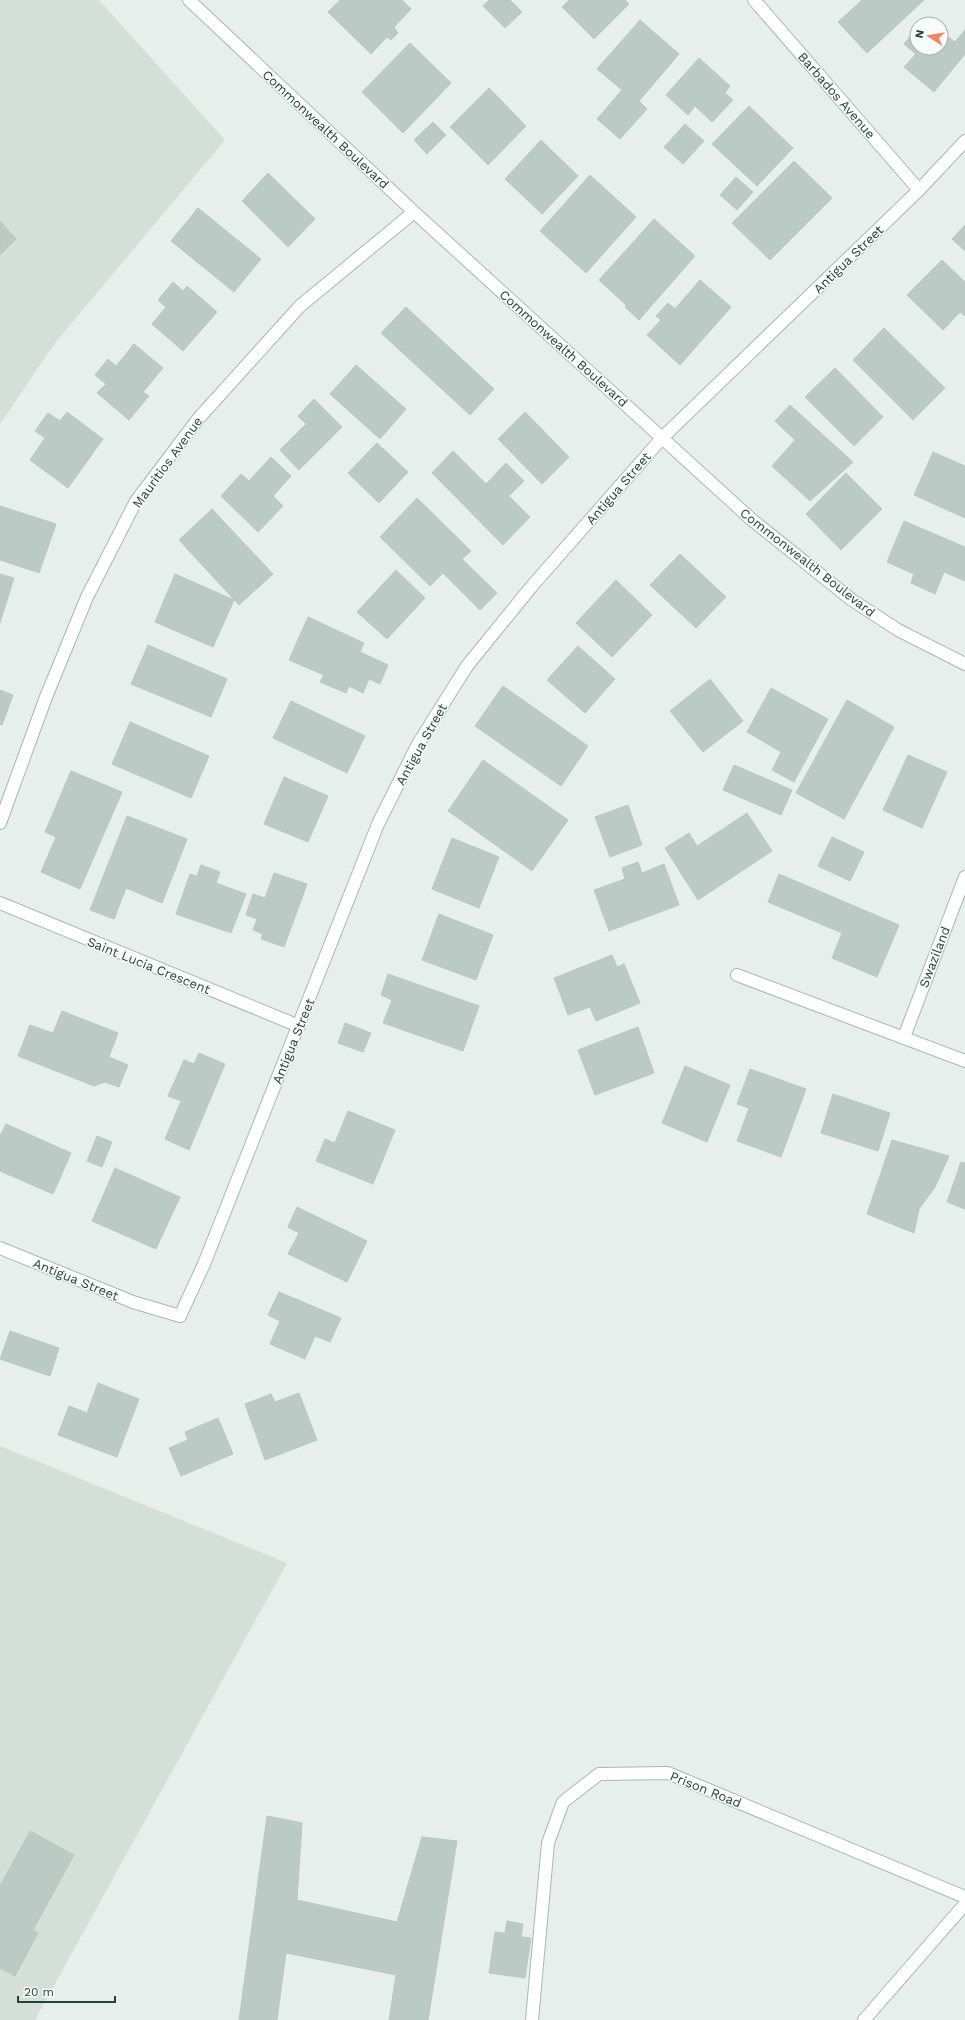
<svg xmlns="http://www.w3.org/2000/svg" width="965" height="2020" viewBox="0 0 965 2020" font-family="'Work Sans',sans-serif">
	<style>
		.built { fill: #d4dfda }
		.building { fill: #bbcac4; stroke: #b8c9c2 }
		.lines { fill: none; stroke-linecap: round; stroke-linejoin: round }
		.minor-casing { stroke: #a8b8b2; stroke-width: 14 }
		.minor { stroke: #fff; stroke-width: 12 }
		.labels { text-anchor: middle; stroke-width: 3; stroke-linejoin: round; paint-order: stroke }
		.street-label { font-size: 13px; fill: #24423a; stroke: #f7fbf9 }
	</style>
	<rect width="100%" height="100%" fill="#e6efeb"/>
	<path class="built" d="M0 0H99L225 140 55 343 0 424Z
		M0 1446 287 1563 35 2020H0Z"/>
	<path class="building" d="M340 0H402L411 9 394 27 398 33 391 40 387 37 371 54 328 12Z
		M489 0H510L522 12 505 28 483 6Z
		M569 0H625L629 4 594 39 562 7Z
		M862 0H924L867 53 838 22Z
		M640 20 679 54 639 101 647 109 620 139 597 119 622 90 597 69Z
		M916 29 917 48H941V31L955 42 965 30V54L934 92 904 67 916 54 904 44Z
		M410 43 451 83 403 133 362 92Z
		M699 58 730 86 725 93 733 100 712 122 695 106 688 115 666 95Z
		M489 88 526 126 488 165 450 127Z
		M749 106 793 148 757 186 712 144Z
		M433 122 446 135 427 154 414 140Z
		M685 124 704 141 683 164 664 147Z
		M541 140 578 176 542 214 505 179Z
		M794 161 832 198 770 260 732 223Z
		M268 173 315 219 288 247 242 201Z
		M590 175 636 217 586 273 540 231Z
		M736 177 753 192 737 210 720 195Z
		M198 208 261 259 234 292 171 241Z
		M654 219 695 256 639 320 625 307 627 306 599 280Z
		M0 221 16 239 0 255Z
		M965 225V251L952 239Z
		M942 260 965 282V316L960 312 943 330 907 295Z
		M700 280 731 307 680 365 647 335 661 320 656 316 668 303 675 309Z
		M173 282 183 291 187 286 217 312 183 351 152 324 166 307 158 300Z
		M406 307 494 389 470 415 381 333Z
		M884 328 945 388 913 420 853 360Z
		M134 344 163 368 143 392 149 396 129 420 97 393 106 384 95 375 108 359 116 366Z
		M356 365 406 409 380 439 330 394Z
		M835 368 883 417 854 446 805 397Z
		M314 399 342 427 299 470 280 450 306 424 298 416Z
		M790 405 853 462 810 501 772 466 795 440 775 421Z
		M67 412 103 439 68 488 30 460 45 438 35 431 48 413 60 421Z
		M525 412 569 457 542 484 498 439Z
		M377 443 408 472 379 503 348 473Z
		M453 451 486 484 506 463 524 481 509 496 530 517 503 545 432 473Z
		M933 452 965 466V518L914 495Z
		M271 457 291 476 273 496 283 506 258 532 221 496 241 474 249 481Z
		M846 473 882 509 841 550 806 514Z
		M417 498 471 551 462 559 497 593 480 610 443 573 430 586 380 537Z
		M0 506 56 524 39 573 0 560Z
		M212 509 273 574 239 605 179 540Z
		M904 521 965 547V581L944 572 935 594 911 583 914 574 887 562Z
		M680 554 726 597 696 628 650 585Z
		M396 570 425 598 387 639 357 612Z
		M0 574 14 578 0 623Z
		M175 574 234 600 213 647 155 622Z
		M616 580 652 615 612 657 576 623Z
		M308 617 364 643 360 652 388 665 380 684 369 679 363 693 349 686 346 693 320 682 324 675 289 660Z
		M148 645 227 679 211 717 131 684Z
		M578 646 615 679 585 713 547 680Z
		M710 679 743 721 703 752 670 711Z
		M503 686 588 746 561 786 475 726Z
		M771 688 828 719 794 782 772 770 781 752 747 732Z
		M0 690 13 695 2 725 0 724Z
		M847 700 894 727 844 819 796 793Z
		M291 701 365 736 347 773 273 738Z
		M130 722 209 756 191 798 112 764Z
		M908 755 947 772 922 828 883 810Z
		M483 760 568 820 532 871 448 811Z
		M734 765 792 790 781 815 723 790Z
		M71 771 122 792 80 889 41 872 56 837 45 832Z
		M284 777 328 796 308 842 264 824Z
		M628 805 642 845 610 857 595 817Z
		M747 813 772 851 698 900 665 848 689 833 697 846Z
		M127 816 187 839 162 903 126 888 114 919 90 910Z
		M832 837 864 852 850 881 818 866Z
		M452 838 499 857 479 908 432 889Z
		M638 862 642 873 664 864 679 905 609 931 594 890 625 879 622 868Z
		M201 865 220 872 216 883 246 894 231 933 176 914 190 874 197 876Z
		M274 873 307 884 284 947 261 939 263 934 253 930 257 919 246 915 253 894 265 898Z
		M779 874 899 925 877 977 832 958 842 933 768 902Z
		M439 914 493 935 476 980 422 960Z
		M612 955 617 967 624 964 640 1003 596 1021 590 1007 568 1015 554 978Z
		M388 974 479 1006 463 1051 383 1023 392 1000 381 995Z
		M62 1011 118 1033 109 1057 128 1065 119 1087 105 1082 94 1086 18 1056 30 1025 53 1033Z
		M345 1023 371 1033 363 1052 338 1043Z
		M638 1027 654 1073 595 1095 578 1050Z
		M199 1053 225 1064 189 1150 165 1139 181 1101 168 1096 184 1060 194 1064Z
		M685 1066 730 1085 707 1142 662 1123Z
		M750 1069 806 1089 781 1157 737 1141 749 1108 737 1104Z
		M833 1094 890 1113 878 1151 821 1133Z
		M348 1111 395 1130 373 1184 316 1161 325 1139 335 1143Z
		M6 1124 71 1153 53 1194 0 1171V1136Z
		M97 1136 112 1142 102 1167 87 1161Z
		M892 1140 949 1156 935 1187 919 1209 914 1233 867 1214Z
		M961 1162 965 1163V1209L947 1202Z
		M115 1168 180 1197 156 1249 92 1221Z
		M297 1207 367 1241 347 1282 288 1254 299 1233 288 1227Z
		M279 1292 341 1318 330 1342 315 1336 305 1359 270 1344 280 1321 268 1315Z
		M10 1331 59 1348 50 1376 0 1359Z
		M98 1383 139 1399 117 1457 58 1435 69 1406 87 1413Z
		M299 1393 317 1440 265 1460 245 1404 271 1394 275 1402Z
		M218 1418 233 1454 181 1476 169 1448 188 1440 185 1432Z
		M267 1816 302 1823 297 1900 397 1922 422 1837 457 1841 428 2020H389L396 1975 286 1953 277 2020H239Z
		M30 1831 74 1855 33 1930 38 1933 15 1976 0 1968V1886Z
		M507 1921 523 1924 521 1937 531 1938 525 1978 489 1973 495 1932 505 1933Z"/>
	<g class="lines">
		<defs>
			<path id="minor" d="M189 0 414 212 751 519 852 600 898 630 965 664
				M754 0 919 190
				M0 823 46 697 87 597 136 501 198 419 300 306 414 212
				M0 903 299 1026
				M737 975 965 1061
				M904 1037 965 877
				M0 1248 133 1302 180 1316 204 1264 378 824 418 744 467 666 532 586 662 438 919 190 965 141
				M532 2020 548 1843 563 1802 599 1774 668 1773 965 1897
				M864 2020 965 1904"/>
		</defs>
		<use href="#minor" class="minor-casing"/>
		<use href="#minor" class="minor"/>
	</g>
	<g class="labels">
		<g class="street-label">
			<text transform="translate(837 95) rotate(49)" y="5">Barbados Avenue</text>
			<text transform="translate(326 129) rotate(43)" y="5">Commonwealth Boulevard</text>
			<text transform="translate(848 259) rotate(-44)" y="5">Antigua Street</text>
			<text transform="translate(564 348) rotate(42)" y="5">Commonwealth Boulevard</text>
			<text transform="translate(167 462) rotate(-54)" y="5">Mauritios Avenue</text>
			<text transform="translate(618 488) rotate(-49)" y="5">Antigua Street</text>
			<text transform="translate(808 562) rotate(38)" y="5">Commonwealth Boulevard</text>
			<text transform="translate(421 744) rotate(-61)" y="5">Antigua Street</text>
			<text transform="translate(934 957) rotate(-69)" y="5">Swaziland</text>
			<text transform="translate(149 965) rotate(22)" y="5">Saint Lucia Crescent</text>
			<text transform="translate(293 1041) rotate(-68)" y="5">Antigua Street</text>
			<text transform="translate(76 1279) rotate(22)" y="5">Antigua Street</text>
			<text transform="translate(706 1789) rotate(22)" y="5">Prison Road</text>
		</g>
	</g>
	<g transform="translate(929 36) rotate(282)"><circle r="19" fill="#f7fbf9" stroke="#a3b1ad"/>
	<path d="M0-3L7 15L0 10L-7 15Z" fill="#f4845f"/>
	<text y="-6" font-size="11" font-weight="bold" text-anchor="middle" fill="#24423a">N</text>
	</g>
	<path d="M18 1996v6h97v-6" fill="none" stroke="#24423a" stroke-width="2"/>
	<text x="24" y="1996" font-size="12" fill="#24423a" stroke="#f7fbf9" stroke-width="3" paint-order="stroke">20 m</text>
</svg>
